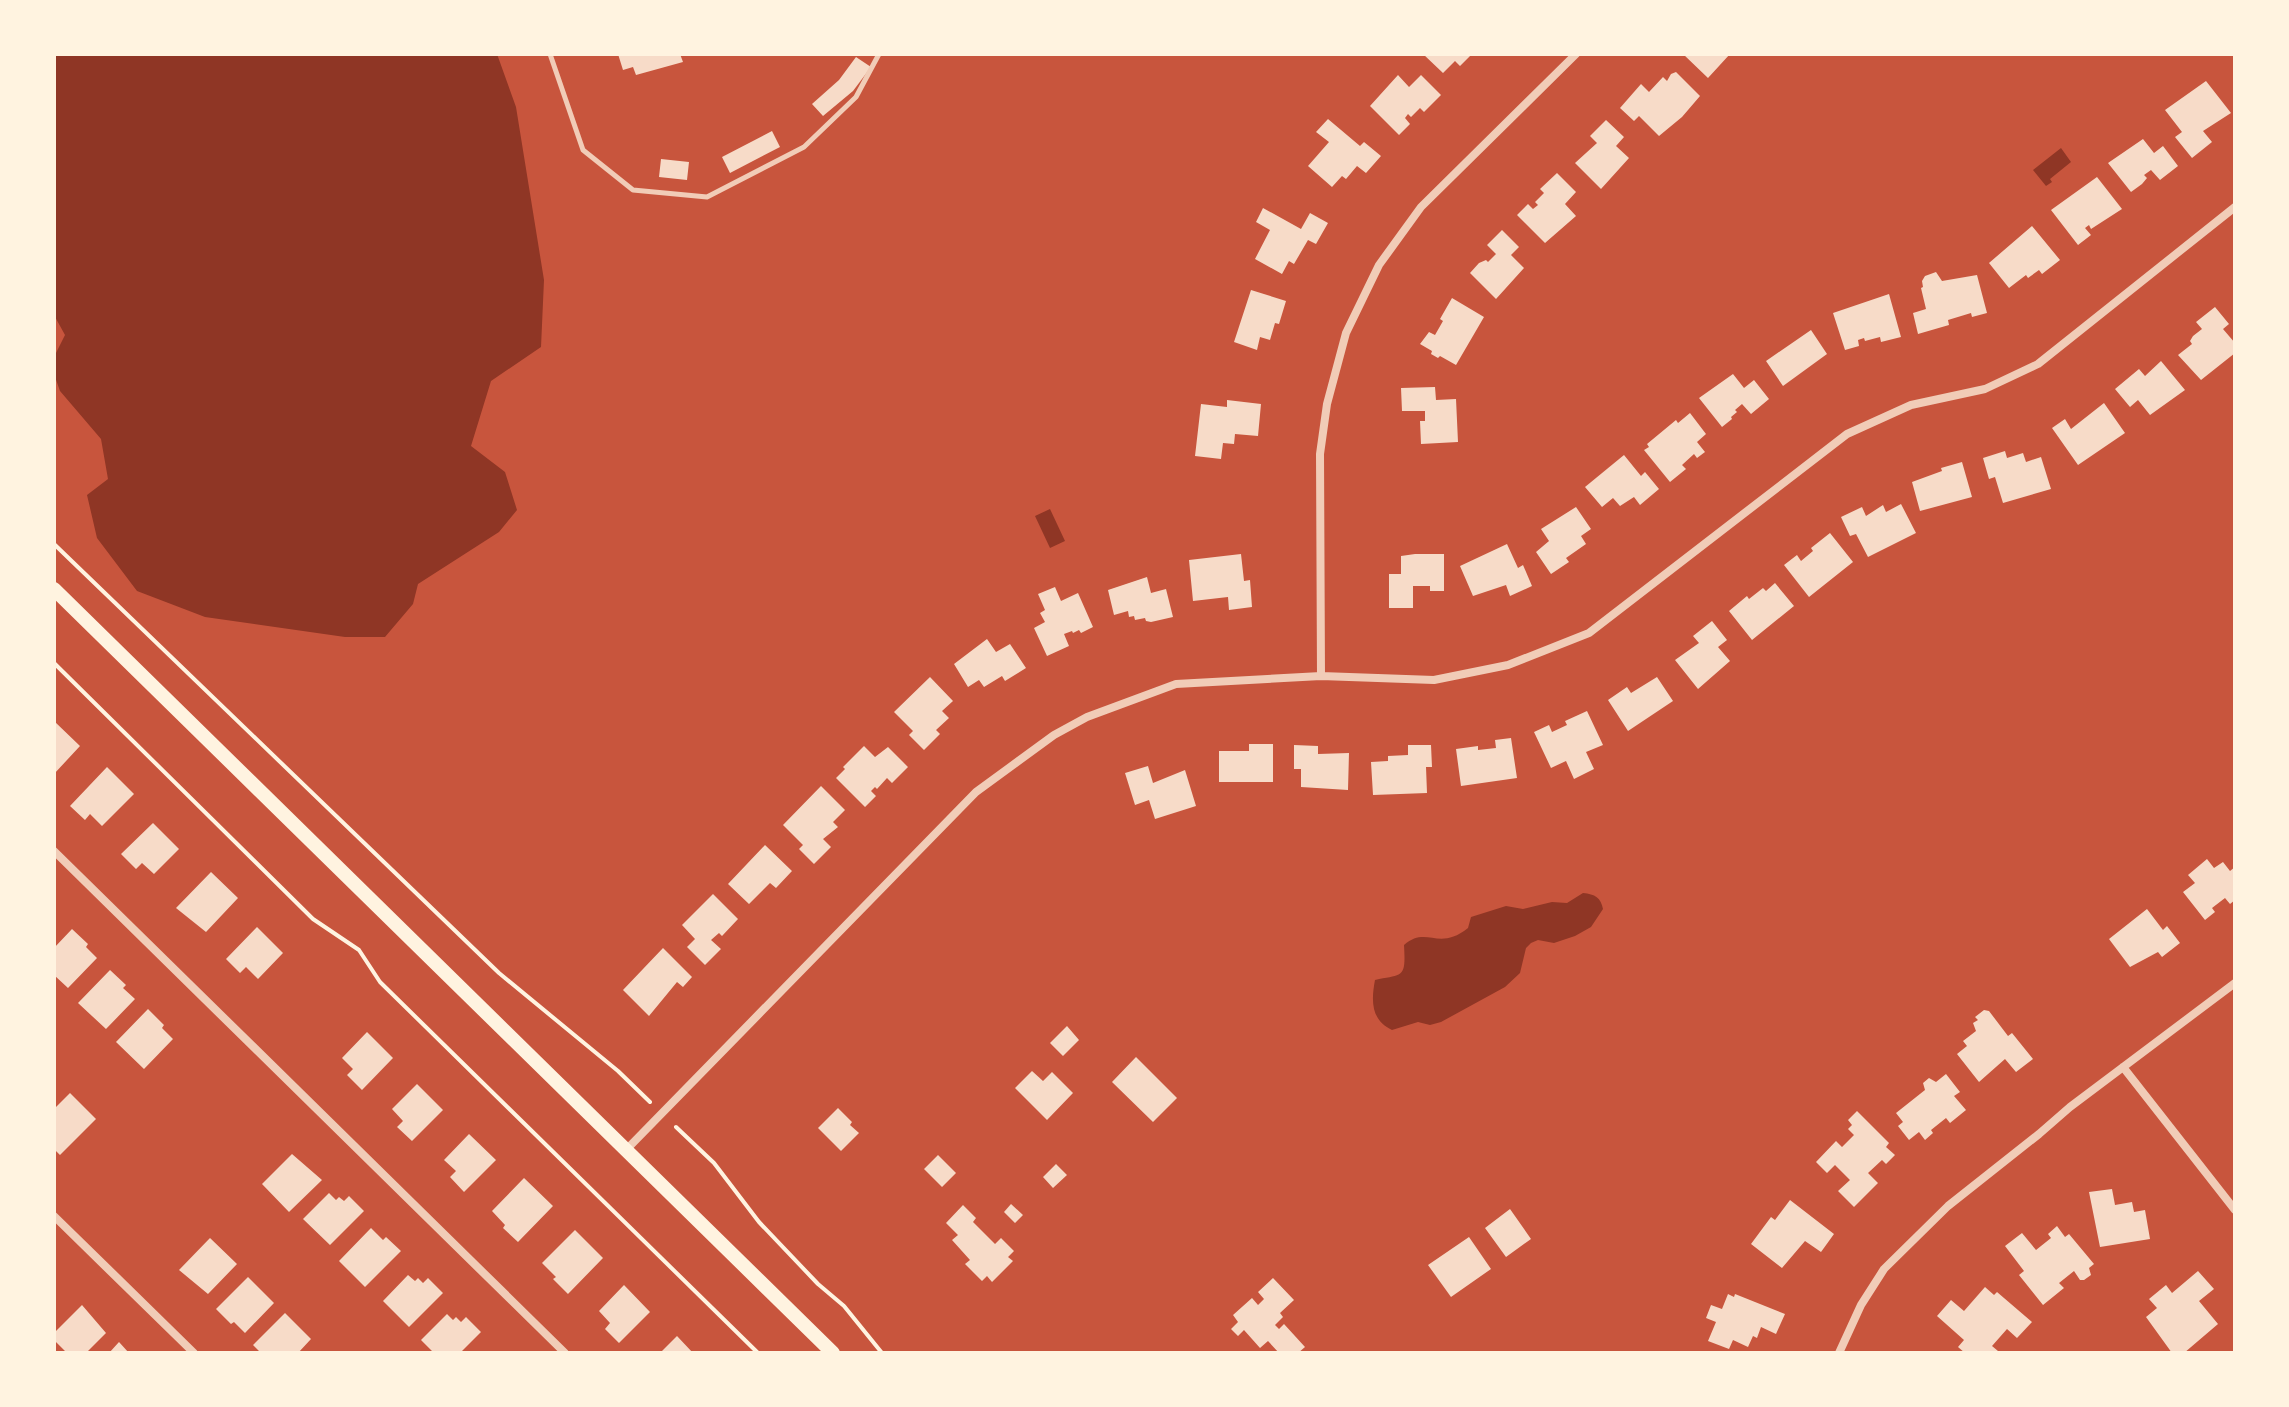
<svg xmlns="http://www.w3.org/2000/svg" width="2289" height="1407" viewBox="0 0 2289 1407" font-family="Lato,sans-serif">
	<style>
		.water { fill: #8f3625 }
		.building { fill: #f7dbc8 }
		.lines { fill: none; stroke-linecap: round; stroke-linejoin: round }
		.path { stroke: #fff3e0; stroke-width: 4 }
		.service { stroke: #f1ccb7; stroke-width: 5 }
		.minor { stroke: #f1ccb7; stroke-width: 8 }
		.secondary { stroke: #fff3e0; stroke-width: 14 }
	</style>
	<rect width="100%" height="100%" fill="#c8553d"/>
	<path class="water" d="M54 54H497L516 107 544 280 541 347 491 381 471 446 505 472 517 510 499 532 418 584 413 604 385 637H345L205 617 137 591 97 538 87 495 108 479 101 439 60 391 54 374V357L65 335 54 315Z
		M2061 148 2071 162 2050 179 2052 182 2046 186 2033 170Z
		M1050 509 1065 541 1050 548 1035 516Z
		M1583 893C1595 894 1601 898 1603 909L1591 927 1575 936 1554 943 1538 940 1531 943 1526 948 1520 973 1505 987 1441 1022 1430 1025 1418 1022 1392 1030C1371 1020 1371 1001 1375 980 1403 974 1406 979 1404 945 1427 925 1438 952 1468 928L1471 917 1506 906 1523 909 1552 902 1567 903Z"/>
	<path class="building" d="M618 54H680L683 62 636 75 633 67 623 70Z
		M1423 54H1472L1460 66 1455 61 1443 73Z
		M1683 54H1730L1708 78Z
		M856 57 871 67 853 91 823 116 812 104 839 80Z
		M1676 72 1700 96 1682 117 1659 136 1639 116 1634 121 1620 108 1641 84 1649 92 1663 77 1667 81 1671 74Z
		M1398 75 1409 87 1421 75 1441 95 1424 112 1420 108 1411 117 1408 114 1405 118 1410 124 1399 135 1370 106Z
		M2206 81 2231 113 2203 131 2212 142 2192 158 2175 137 2182 132 2165 110Z
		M1328 119 1360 146 1364 142 1381 156 1366 173 1357 166 1346 179 1342 176 1332 187 1308 166 1329 142 1316 132Z
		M1606 120 1624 137 1616 146 1629 158 1601 189 1575 163 1597 143 1590 136Z
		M772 131 780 147 730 173 722 157Z
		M2143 139 2154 153 2163 146 2178 166 2160 180 2151 170 2144 175 2147 178 2142 184 2131 192 2108 163Z
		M661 159 689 162 687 180 659 177Z
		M1557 173 1576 192 1565 204 1576 216 1545 243 1517 215 1528 204 1533 209 1538 205 1535 202 1544 193 1540 189Z
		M2097 177 2122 209 2091 229 2089 225 2085 228 2091 235 2078 245 2051 210Z
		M1263 208 1301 229 1310 213 1328 223 1316 244 1308 240 1294 264 1289 261 1282 274 1255 259 1270 230 1256 222Z
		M2032 226 2060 260 2042 274 2039 270 2028 278 2026 275 2009 288 1989 263Z
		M1502 230 1519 247 1511 255 1524 268 1496 299 1470 273 1479 263 1486 260 1488 262 1496 254 1487 245Z
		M1936 272 1942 281 1977 275 1987 313 1972 317 1971 313 1948 320 1949 325 1918 334 1913 313 1926 309 1921 288 1923 287 1922 281 1925 276Z
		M1251 290 1286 301 1279 324 1275 323 1270 340 1260 337 1257 350 1234 342Z
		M1889 294 1901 337 1881 342 1880 337 1865 341 1864 338 1858 340 1859 346 1845 350 1833 313Z
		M1452 298 1484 317 1456 365 1440 356 1438 358 1431 354 1432 351 1420 344 1429 332 1435 335 1443 321 1440 319Z
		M2215 307 2229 324 2223 329 2235 343V353L2201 380 2178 355 2192 344 2190 341 2193 336 2202 329 2196 322Z
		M1811 330 1827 354 1783 386 1766 361Z
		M2161 361 2185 390 2150 415 2138 400 2130 407 2115 389 2139 369 2145 376Z
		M1733 374 1744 388 1754 380 1769 399 1751 414 1742 404 1735 410 1737 412 1731 417 1732 419 1722 427 1699 398Z
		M1435 387 1436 400 1456 399 1458 442 1421 444 1420 421H1425V411H1402L1401 388Z
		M1227 400 1261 404 1258 436 1235 434 1234 444 1223 443 1221 459 1195 456 1201 404 1227 407Z
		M2104 403 2125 433 2078 465 2052 428 2065 419 2071 429Z
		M1690 413 1706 434 1697 442 1705 452 1697 458 1694 454 1682 465 1686 469 1670 482 1644 450 1649 447 1647 444 1676 420 1678 423Z
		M2005 451 2007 458 2023 453 2026 462 2041 457 2051 489 2003 503 1995 477 1989 479 1983 458Z
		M1624 455 1641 476 1645 472 1659 489 1640 505 1634 497 1620 506 1613 498 1602 507 1585 487Z
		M1962 462 1972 497 1920 511 1912 482 1942 471 1941 468Z
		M1901 504 1916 533 1868 557 1856 534 1850 536 1841 517 1862 507 1866 516 1883 505 1886 512Z
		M1576 507 1591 529 1581 536 1586 544 1566 558 1569 562 1551 574 1536 552 1549 541 1541 529Z
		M1830 533 1853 562 1809 597 1784 565 1797 555 1801 561 1813 551 1811 548Z
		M1507 544 1518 568 1523 565 1532 586 1510 596 1506 585 1473 596 1460 566Z
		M1241 554 1244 581 1250 580 1252 607 1229 610 1228 597 1193 601 1189 560Z
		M1415 554H1444V591H1430V586H1413V608H1389V574H1401V556Z
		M1147 577 1151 593 1166 589 1173 617 1151 622 1146 621 1145 618 1135 620 1134 616 1129 617 1128 611 1114 615 1108 590Z
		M1775 583 1794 606 1752 640 1729 611 1747 596 1749 599 1763 588 1766 591Z
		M1055 587 1061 601 1078 593 1093 627 1081 633 1079 630 1073 633 1072 631 1064 634 1069 646 1047 656 1034 628 1045 622 1040 613 1045 610 1038 594Z
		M1712 621 1727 640 1718 647 1730 661 1698 689 1675 660 1699 643 1693 636Z
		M987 639 996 652 1010 644 1026 668 1005 681 1002 676 984 687 979 680 968 687 954 664Z
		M930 677 953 701 942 711 949 718 936 730 940 734 924 750 909 735 913 731 894 712Z
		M1657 677 1673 701 1628 731 1608 700 1627 687 1631 693Z
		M1587 711 1603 745 1586 752 1594 769 1574 779 1566 761 1551 768 1534 732 1549 725 1552 732 1567 725 1565 721Z
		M54 721 80 746 54 774Z
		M1511 738 1517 778 1461 786 1456 749 1478 746V750L1496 748 1495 740Z
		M1249 744H1273V782H1219V751H1249Z
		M1294 745 1318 746V754L1349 753 1348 790 1301 787V769H1294Z
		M1408 745H1431L1432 767H1426L1427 793 1373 795 1371 762 1388 761V756L1408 755Z
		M864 746 875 757 888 747 908 767 892 783 887 778 877 789 875 787 871 791 876 796 865 807 836 778 845 769 843 767Z
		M1148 766 1153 783 1185 770 1196 806 1155 819 1149 800 1135 805 1125 773Z
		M107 767 134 794 102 826 90 814 85 820 70 806Z
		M821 786 845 810 833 822 838 827 823 839 831 847 814 864 799 849 803 845 783 825Z
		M153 823 179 849 154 874 142 863 136 869 121 854Z
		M765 845 792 871 776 888 770 883 749 904 728 884Z
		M2207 859 2214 868 2223 862 2230 871 2235 867V900L2230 904 2225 898 2212 908 2215 912 2205 920 2183 892 2195 883 2188 875Z
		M211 872 238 898 206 932 176 908Z
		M713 894 738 919 722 936 719 933 711 940 721 949 705 965 687 947 695 939 682 925Z
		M2147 909 2163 930 2167 926 2180 943 2162 957 2158 952 2130 967 2109 939Z
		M257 927 283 953 258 979 246 967 240 973 226 959Z
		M72 929 88 944 86 947 97 958 68 988 54 975V948Z
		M663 948 692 977 683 987 677 982 649 1016 623 990Z
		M110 970 126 985 123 988 135 999 106 1029 78 1003Z
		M148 1009 164 1025 162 1028 173 1039 144 1069 116 1042Z
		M1984 1010 1989 1011 2008 1036 2012 1033 2033 1059 2016 1072 2005 1059 1979 1082 1957 1054 1967 1046 1963 1041 1976 1031 1973 1023 1978 1020 1975 1017Z
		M1067 1026 1079 1040 1063 1056 1050 1043Z
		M367 1032 393 1058 362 1090 347 1075 353 1069 342 1058Z
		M1136 1057 1177 1098 1153 1122 1112 1082Z
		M1032 1071 1043 1081 1052 1072 1073 1093 1047 1120 1015 1088Z
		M1946 1074 1960 1092 1954 1096 1966 1110 1950 1123 1946 1118 1931 1130 1933 1133 1925 1140 1919 1132 1909 1140 1898 1126 1903 1122 1896 1113 1925 1090 1923 1083 1929 1078 1936 1082Z
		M417 1084 443 1110 412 1141 397 1127 403 1121 392 1109Z
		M70 1093 96 1119 60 1155 54 1149V1109Z
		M838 1108 852 1122 850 1125 859 1133 841 1151 818 1128Z
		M1857 1111 1889 1143 1886 1147 1895 1155 1886 1164 1882 1160 1868 1173 1878 1183 1854 1207 1838 1191 1850 1180 1835 1165 1827 1173 1816 1162 1836 1141 1842 1147 1854 1135 1848 1129 1852 1125 1848 1120Z
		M469 1134 496 1160 464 1192 450 1177 456 1171 444 1160Z
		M292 1154 322 1180 289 1212 262 1184Z
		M938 1155 956 1173 942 1187 924 1169Z
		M1056 1164 1067 1175 1053 1188 1043 1177Z
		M524 1178 553 1206 518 1242 503 1228 505 1225 492 1211Z
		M2112 1189 2115 1205 2132 1202 2134 1212 2145 1210 2150 1239 2100 1247 2089 1192Z
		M329 1193 336 1200 339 1197 344 1201 349 1196 364 1211 330 1245 303 1219Z
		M1790 1200 1834 1234 1821 1252 1805 1241 1782 1268 1751 1244 1771 1217 1775 1220Z
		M1011 1204 1023 1215 1015 1223 1004 1212Z
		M963 1205 976 1218 973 1222 995 1244 1001 1238 1014 1251 1008 1257 1013 1261 992 1282 987 1276 982 1281 965 1264 970 1260 952 1240 958 1235 946 1223Z
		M1510 1209 1531 1239 1506 1257 1485 1228Z
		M2057 1226 2065 1237 2069 1234 2094 1264 2089 1268 2091 1275 2084 1280H2080L2074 1271 2059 1283 2064 1288 2043 1305 2019 1275 2024 1271 2005 1246 2022 1233 2036 1250 2051 1238 2048 1234Z
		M371 1228 383 1240 386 1237 401 1251 365 1287 339 1261Z
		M575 1230 603 1258 568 1294 553 1279 556 1277 542 1263Z
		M1469 1237 1491 1269 1451 1297 1428 1265Z
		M210 1238 237 1264 208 1294 179 1270Z
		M2198 1271 2214 1289 2199 1301 2218 1324 2184 1353H2172L2146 1317 2157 1308 2149 1299 2166 1285 2172 1293Z
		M408 1275 415 1281 418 1278 423 1283 428 1278 443 1293 409 1327 383 1301Z
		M248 1277 274 1303 245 1333 234 1322 231 1324 216 1309Z
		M1273 1278 1294 1300 1280 1313 1283 1317 1275 1325 1279 1329 1284 1324 1305 1347 1298 1353H1279L1268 1341 1260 1348 1244 1330 1238 1336 1231 1329 1238 1322 1233 1315 1252 1298 1258 1305 1264 1299 1258 1292Z
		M624 1285 650 1312 619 1343 605 1329 610 1323 599 1311Z
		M1985 1287 1994 1295 1997 1292 2032 1322 2017 1338 2007 1329 1992 1346 1998 1351 1996 1353H1965L1958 1347 1964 1340 1937 1316 1951 1300 1964 1311Z
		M1728 1294 1734 1297 1735 1294 1785 1314 1776 1334 1761 1327 1757 1338 1753 1336 1748 1347 1733 1340 1729 1349 1708 1341 1716 1322 1706 1318 1711 1305 1722 1309Z
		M82 1305 106 1333 86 1353H67L54 1340V1333Z
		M285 1313 311 1339 298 1353H261L253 1345Z
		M447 1314 453 1320 456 1317 461 1322 466 1317 481 1332 460 1353H434L421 1340Z
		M677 1336 693 1353H660Z
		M119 1342 129 1353H109Z"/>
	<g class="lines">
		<path class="path" d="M54 544 499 973 618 1071 650 1102
			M54 663 313 919 359 950 380 982 758 1353
			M676 1127 714 1163 759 1222 818 1284 844 1306 882 1353"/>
		<path class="service" d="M550 54 583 150 633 190 707 197 804 147 856 97 879 54"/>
		<path class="minor" d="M1321 676 1320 454 1327 404 1346 333 1379 265 1421 207 1576 54
			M54 851 565 1353
			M2123 1067 2235 1210
			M626 1150 976 792 1054 735 1087 717 1176 684 1321 676 1434 680 1508 665 1589 633 1847 434 1911 405 1985 389 2038 364 2235 207
			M54 1216 194 1353
			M1839 1353 1861 1305 1884 1269 1948 1206 2039 1134 2070 1107 2235 983"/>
		<path class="secondary" d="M54 589 833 1353"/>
	</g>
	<rect width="2289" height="1407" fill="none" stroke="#fff3e0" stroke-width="112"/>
</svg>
